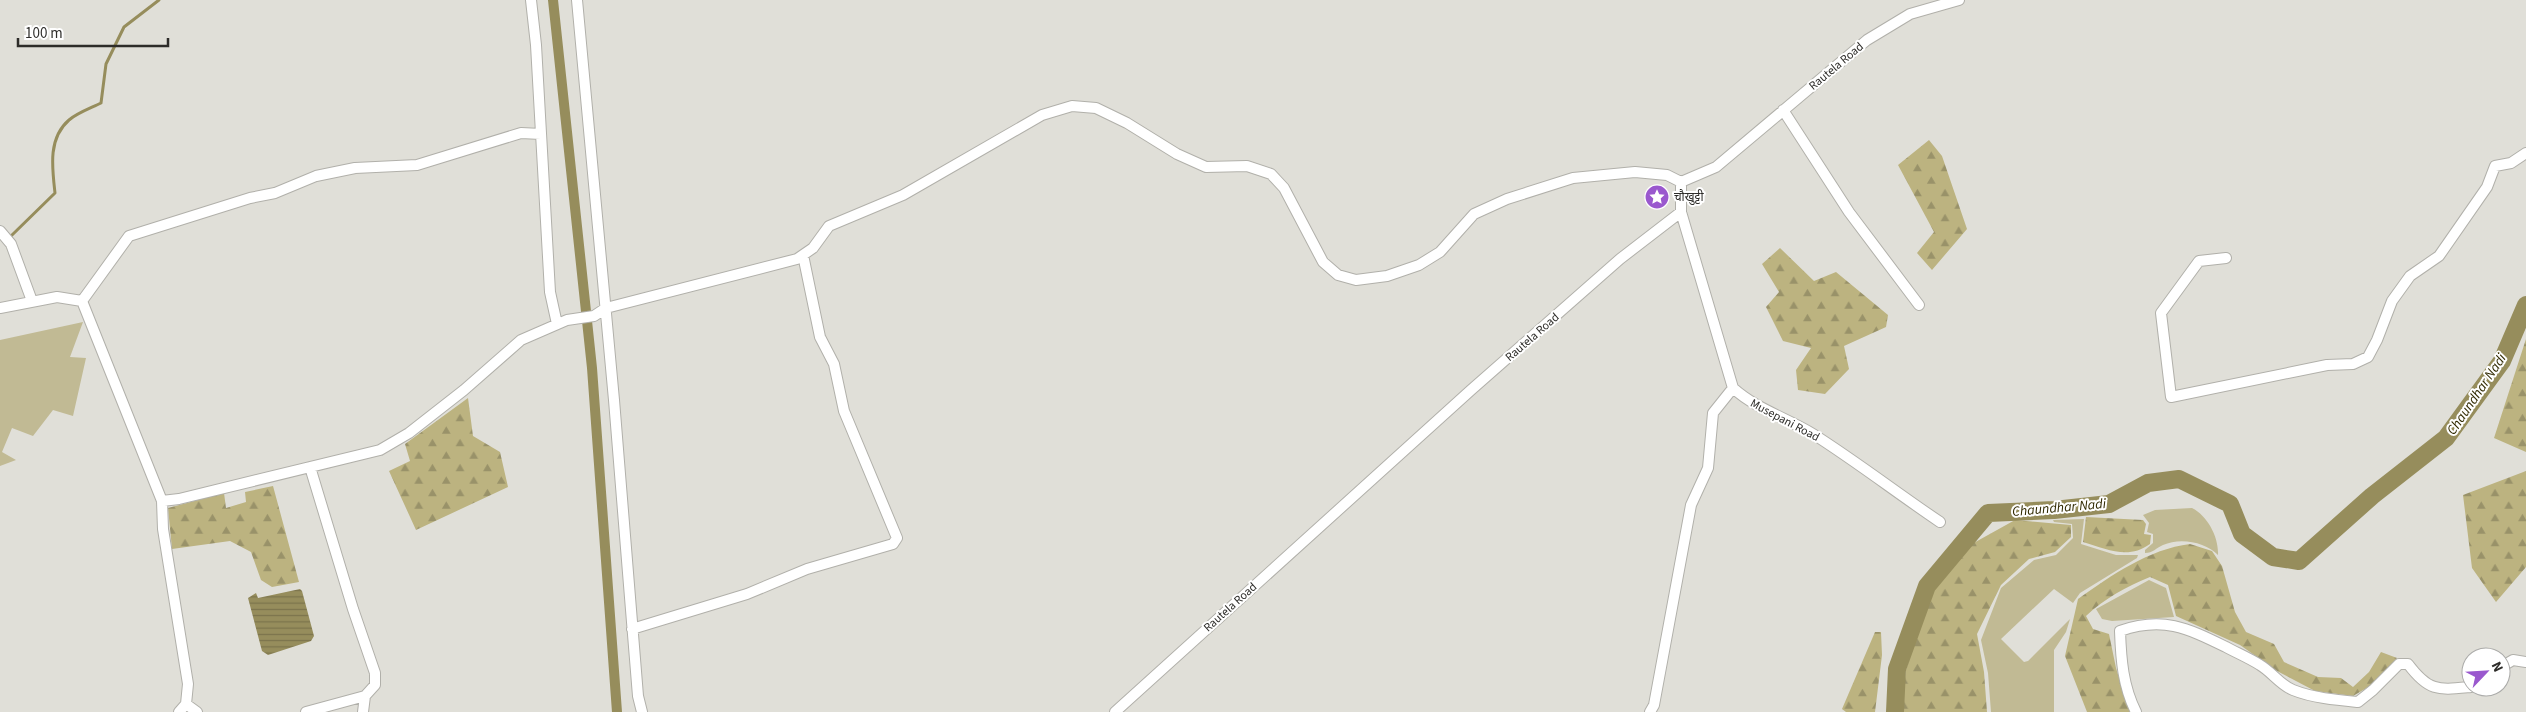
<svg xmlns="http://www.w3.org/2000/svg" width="2526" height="712" viewBox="0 0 2526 712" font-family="'Source Sans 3','Noto Sans Devanagari',sans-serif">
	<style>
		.grass { fill: #c1ba94 }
		.forest { fill: url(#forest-firs) }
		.water { fill: url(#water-rules) }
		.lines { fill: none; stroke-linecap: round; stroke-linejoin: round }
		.stream { stroke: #968d5c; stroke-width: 3 }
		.canal { stroke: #968d5c; stroke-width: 10 }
		.river { stroke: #968d5c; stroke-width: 18 }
		.street-casing { stroke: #b1b0aa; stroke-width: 12 }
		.street { stroke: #fff; stroke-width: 10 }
		.labels { text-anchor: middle; stroke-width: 4; stroke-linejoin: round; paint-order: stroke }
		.street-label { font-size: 12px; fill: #2d2c29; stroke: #fff }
		.poi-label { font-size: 12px; fill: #2d2c29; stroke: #fff; text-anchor: start }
		.water-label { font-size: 14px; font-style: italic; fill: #302900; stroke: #fff }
	</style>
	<defs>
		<pattern id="forest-firs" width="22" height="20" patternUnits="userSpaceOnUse" patternTransform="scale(1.25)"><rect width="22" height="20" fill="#bcb380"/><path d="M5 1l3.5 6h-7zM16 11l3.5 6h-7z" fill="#999269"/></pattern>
		<pattern id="water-rules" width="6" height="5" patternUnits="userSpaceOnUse" patternTransform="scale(1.25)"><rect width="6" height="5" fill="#968d5c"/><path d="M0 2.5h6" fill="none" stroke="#7b734c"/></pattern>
	</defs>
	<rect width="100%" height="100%" fill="#e0dfd8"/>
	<path class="grass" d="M83 322 70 357 86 358 73 416 53 410 33 436 12 428 2 452 16 460 0 466V340Z
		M2192 508C2208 516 2219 538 2218 555 2206 542 2180 537 2163 545 2156 548 2153 553 2145 553V550L2153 543V534L2147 532 2149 523 2143 515 2155 510Z
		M2084 519 2081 544 2116 555H2138L2137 558 2080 593 2073 603 2054 589 2001 639 2024 662 2028 661 2070 619 2066 632 2054 650V712H1991L1988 673 1981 640 2001 588 2034 560 2056 555 2073 538 2072 524 2054 522 2053 520Z
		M2149 580 2166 588 2174 617 2112 621 2102 619 2096 609Z"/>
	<path class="forest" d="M1929 140 1942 156 1967 229 1932 270 1917 253 1934 232 1898 165Z
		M1780 248 1814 281 1836 272 1888 315 1886 327 1844 346 1849 369 1825 394 1798 390 1796 370 1811 348 1783 341 1766 307 1779 292 1762 264Z
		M2526 339V452L2494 438Z
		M468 398 473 436 500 452 508 487 416 530 389 471 410 461 405 444Z
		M2526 471V567L2496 602 2472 568 2463 495Z
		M273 486 299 582 272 587 261 580 251 552 230 541 172 549 168 508 224 493 226 508 246 502 245 492Z
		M2086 517 2143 520 2146 524 2144 534 2151 535 2150 544C2128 560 2107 549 2083 542Z
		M2015 520 2071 525V537L2055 552 2029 559 2001 585 1977 634 1984 672 1987 712H1901L1906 670 1919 628 1936 585 1970 545Z
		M2190 544 2212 551 2222 566 2235 612 2246 632 2274 644 2284 662 2318 677 2341 678 2353 687 2369 672 2381 652 2397 658 2382 679 2353 696 2315 691 2277 671 2240 645 2176 616 2168 585 2150 577C2126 587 2105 598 2086 616L2093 629 2109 634 2116 668 2130 712H2087L2065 656 2078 599C2112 575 2149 549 2190 544Z
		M1875 632H1881L1882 655 1875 712H1846L1842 709Z"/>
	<path class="water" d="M300 589 302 591 314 636 311 641 268 655 262 651 248 598 256 593 258 598Z"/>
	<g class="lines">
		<path class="stream" d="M11 236 55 193C52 167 48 138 69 120 77 113 91 108 101 103L106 64 124 27 159 0"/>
		<path class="canal" d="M553 0 592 368 617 712"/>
		<path class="river" d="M1895 712 1897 669 1927 586 1988 513 2054 510 2109 504 2148 483 2179 479 2230 504 2242 534 2273 557 2299 561 2372 496 2446 438 2502 361 2526 305"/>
		<defs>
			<path id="street" d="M531 0 536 45 550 292 557 324
				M577 0 614 400 638 696 642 712
				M1783 110 1849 212 1919 305
				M1681 182V212L1733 388C1756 409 1787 418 1813 434 1857 462 1897 493 1940 522
				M1681 182 1716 167 1867 40 1910 14 1959 0
				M0 231 11 244 32 301
				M2226 258 2199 261 2161 313 2171 397 2327 365 2353 364 2368 357 2377 340 2392 301 2410 276 2439 256 2487 187 2495 166 2511 163 2526 153
				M82 301 129 236 250 198 275 193 316 176 355 168 417 165 521 133 541 134
				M0 308 57 297 82 301 162 501 179 499 380 450 409 433 464 390 521 340 567 320 594 316 606 308 797 259 813 248 829 226 903 195 1042 115 1072 106 1096 108 1127 123 1177 154 1206 167 1247 166 1271 174 1284 188 1323 262 1338 275 1356 280 1387 276 1419 265 1440 252 1474 214 1507 199 1573 178 1635 172 1667 175 1681 182
				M310 467 353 609 375 673V685L365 696 363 712
				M162 501 163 529 188 684 186 704 179 712
				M632 629 747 594 807 569 893 544 897 538 844 411 834 364 820 337 803 255
				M2501 667 2513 660 2526 662
				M186 704 197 712
				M306 712 365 696
				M1115 712 1471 390 1620 259 1681 212
				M1650 712 1654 705 1691 505 1708 468 1713 413 1733 388
				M2136 712C2123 686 2121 660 2120 631 2163 616 2187 628 2226 647 2237 653 2249 658 2260 665 2272 672 2280 685 2293 690 2313 698 2336 700 2358 702L2373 690 2399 664H2408C2429 692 2438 690 2471 687"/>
		</defs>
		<use href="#street" class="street-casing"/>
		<use href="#street" class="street"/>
	</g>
	<defs>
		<symbol id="sight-disc" viewBox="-11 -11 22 22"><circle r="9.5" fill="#9a58ce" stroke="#fff"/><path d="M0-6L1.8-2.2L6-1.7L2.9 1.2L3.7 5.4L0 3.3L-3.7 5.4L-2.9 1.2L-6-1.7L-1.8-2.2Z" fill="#fff"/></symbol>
	</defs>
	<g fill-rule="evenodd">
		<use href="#sight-disc" x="1643" y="183" width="28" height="28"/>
	</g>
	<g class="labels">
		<g class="street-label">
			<text transform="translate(1836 66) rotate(-40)" y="4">Rautela Road</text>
			<text transform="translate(1532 337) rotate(-41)" y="4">Rautela Road</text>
			<text transform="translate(1785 420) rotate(28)" y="4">Musepani Road</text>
			<text transform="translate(1230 607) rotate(-42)" y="4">Rautela Road</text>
		</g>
		<g class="poi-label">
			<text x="1674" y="201">चौखुट्टी</text>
		</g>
		<g class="water-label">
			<text transform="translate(2476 394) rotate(-56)" y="5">Chaundhar Nadi</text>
			<text transform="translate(2059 507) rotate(-5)" y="5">Chaundhar Nadi</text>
		</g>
	</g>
	<g transform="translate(2486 672) rotate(65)"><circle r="24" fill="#ffffff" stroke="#ababa9"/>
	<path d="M0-4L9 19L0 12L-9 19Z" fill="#9a58ce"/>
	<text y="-8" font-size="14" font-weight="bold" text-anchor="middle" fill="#2d2c29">N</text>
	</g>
	<path d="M18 38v8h150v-8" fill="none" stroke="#2d2c29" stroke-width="2.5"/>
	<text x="25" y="38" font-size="15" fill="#2d2c29" stroke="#ffffff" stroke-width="4" paint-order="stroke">100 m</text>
</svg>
